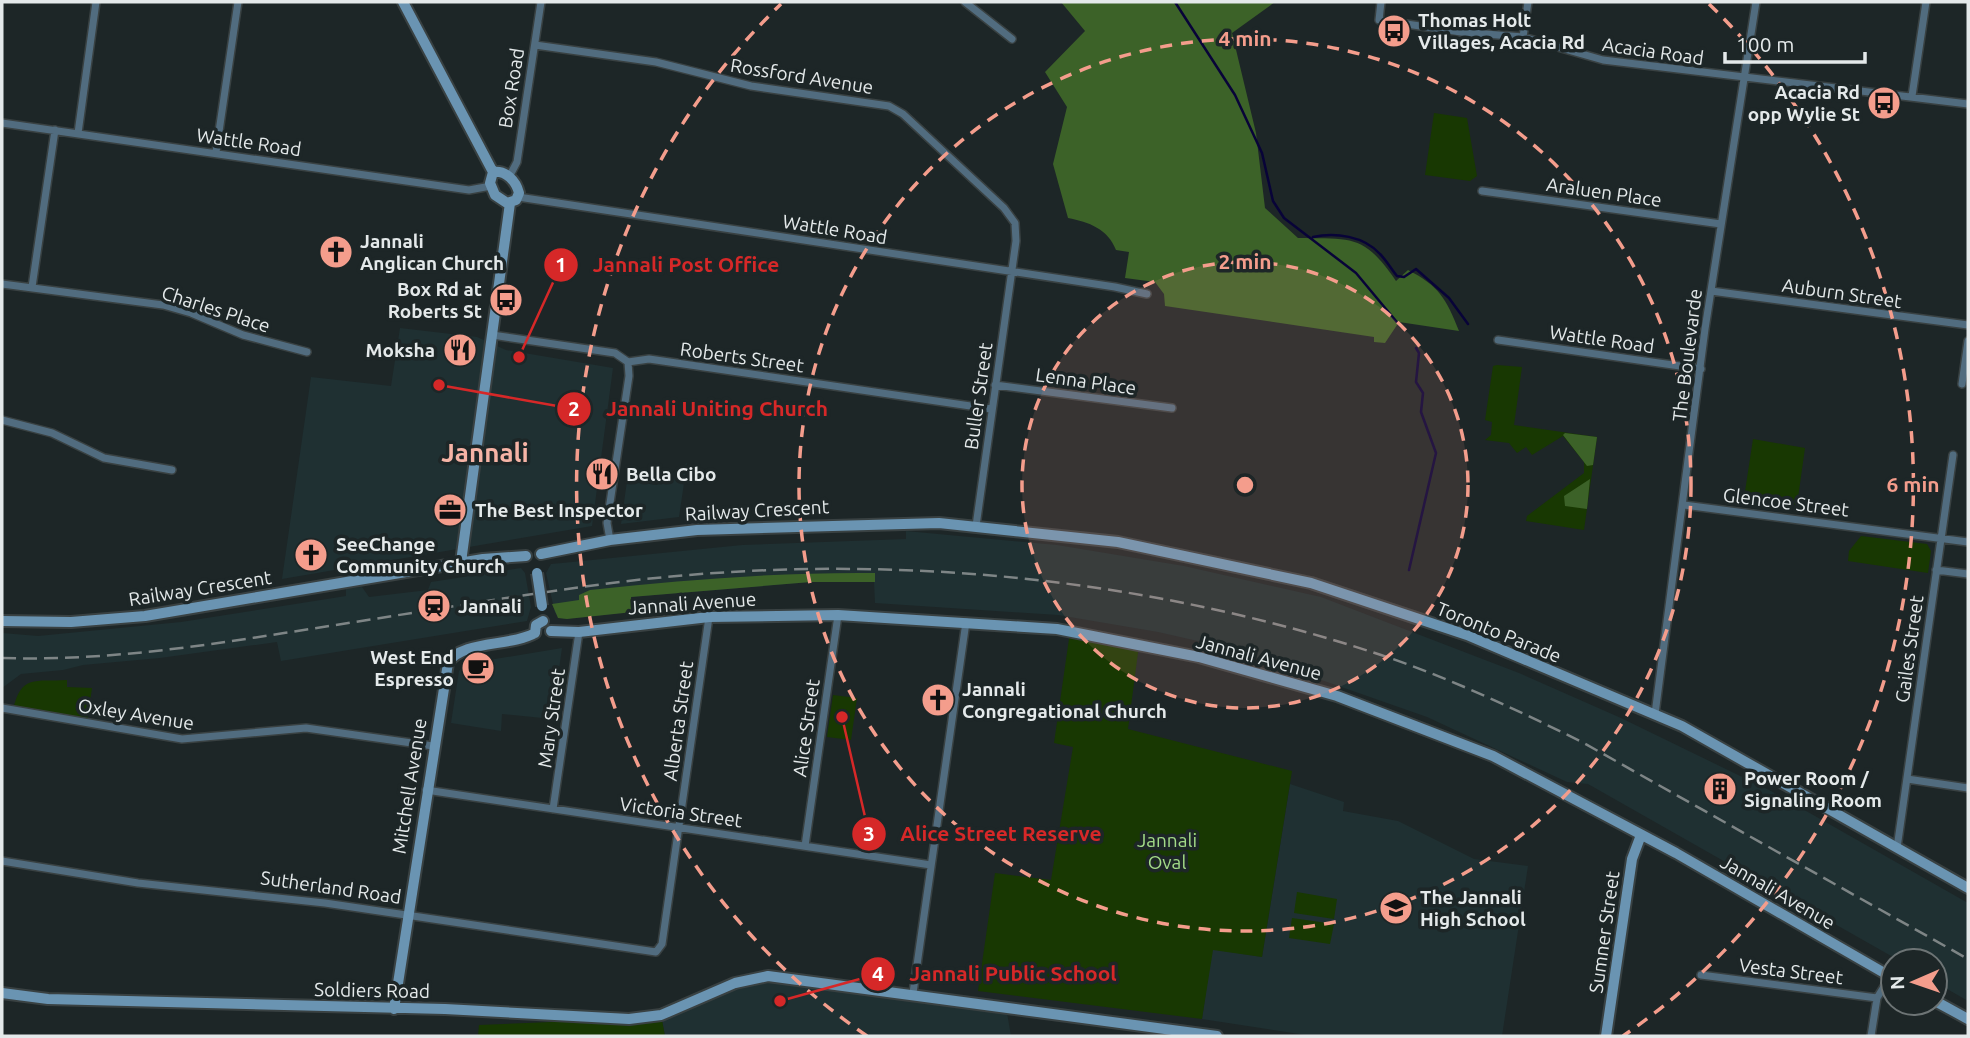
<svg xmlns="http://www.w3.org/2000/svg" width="1970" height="1038" viewBox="0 0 1970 1038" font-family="Ubuntu,sans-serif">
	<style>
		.built { fill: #1f3032 }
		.green { fill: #183802 }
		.forest { fill: #3c6228 }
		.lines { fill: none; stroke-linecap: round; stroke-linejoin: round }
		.stream { stroke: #080338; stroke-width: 2.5 }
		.street-casing { stroke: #394142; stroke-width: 10 }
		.secondary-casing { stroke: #394142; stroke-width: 14 }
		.street { stroke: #516c7f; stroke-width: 7 }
		.secondary { stroke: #6a94b2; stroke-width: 10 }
		.rail { stroke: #7e8586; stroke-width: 2.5; stroke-dasharray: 14 7; stroke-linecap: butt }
		.secondary-bridge-casing { stroke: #394142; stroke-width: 14; stroke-linecap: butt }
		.secondary-bridge { stroke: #6a94b2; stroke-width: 10 }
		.ring { fill: none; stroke: #f49d8c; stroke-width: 3.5; stroke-dasharray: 12 9 }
		.labels { text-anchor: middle; stroke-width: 7; stroke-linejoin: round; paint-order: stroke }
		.poi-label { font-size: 19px; font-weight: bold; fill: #e4e9ea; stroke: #1d2627; text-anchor: start }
		.street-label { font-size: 19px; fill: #e4e9ea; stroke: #1d2627 }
		.park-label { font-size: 19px; fill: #a3db88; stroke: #1d2627 }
		.district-label { font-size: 26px; font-weight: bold; fill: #f6b4a6; stroke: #1d2627 }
		.centre { fill: #f49d8c; stroke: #1d2627; stroke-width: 3.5 }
		.ring-label { font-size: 21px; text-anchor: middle; font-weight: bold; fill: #f49d8c; stroke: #1d2627; stroke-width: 7; stroke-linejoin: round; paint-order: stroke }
		.leader { fill: none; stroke: #d62828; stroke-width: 2.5 }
		.callout-dot { fill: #d62828; stroke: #1d2627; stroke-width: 2.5 }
		.mark-label { font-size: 21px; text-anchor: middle; font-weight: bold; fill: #fff }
		.callout-label { font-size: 21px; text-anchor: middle; font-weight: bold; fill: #d62828; stroke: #1d2627; stroke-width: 7; stroke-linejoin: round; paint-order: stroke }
	</style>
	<rect width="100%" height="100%" fill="#1d2627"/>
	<path class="built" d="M400 328 477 337 506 350 613 368 592 526 282 579 311 377 391 386Z
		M687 463 679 517 621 524 627 481 657 485Z
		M906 531 1057 545 1184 566 1321 597 1519 673 1621 718 1771 791 1968 903V1001L1935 982V961H1900L1588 784 1567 782 1427 717 1233 649 1158 632 1058 615 875 603 874 582H811L631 597 633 612 564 619 555 613 546 573 551 564 562 563 742 545 906 539Z
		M521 568 525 573 531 607 527 621 281 661 277 642 160 658 83 665 63 670 21 674 2 688V633L38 636 181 622 346 596V589L362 587 369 597 428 590 431 582Z
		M562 648 552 719 502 714 501 731 451 723 459 671 465 664Z
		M1290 784 1344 802 1343 811 1398 821 1474 859 1528 866 1502 1036H1312L1202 1019 1212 949 1262 957Z
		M749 978 1006 1007 1011 1036H665L661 1015Z"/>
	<path class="green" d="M1434 113 1467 118 1477 176 1470 181 1425 175Z
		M1497 365 1522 367 1514 425 1597 437 1584 530 1526 521 1527 516 1584 473V462L1563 436 1532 455 1526 447 1517 453 1509 443 1485 440 1491 435 1492 422 1485 420 1493 366Z
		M1753 439 1805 448 1797 505 1744 498Z
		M1861 536 1927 544 1931 551 1928 573 1848 561 1849 551Z
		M1070 632 1139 645 1128 729 1292 771 1262 957 1213 950 1202 1019 978 991 995 873 1051 880 1073 747 1054 743Z
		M67 680V687L92 688 87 722 13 710C21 674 35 682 67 680Z
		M833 695 857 698 851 740 827 737Z
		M1297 892 1337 899 1334 919 1294 913Z
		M1292 918 1334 924 1330 944 1289 938Z
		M661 1015 665 1036H478L479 1025 627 1019Z"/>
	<path class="forest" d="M1061 2H1275L1232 33 1256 133 1265 208 1298 238C1352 239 1364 234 1396 281L1408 270C1439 286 1446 298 1459 331L1399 322 1385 343 1374 342V337L1165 306 1164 294 1155 282 1125 278 1129 252 1116 250C1108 229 1089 222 1068 218L1053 164 1067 107 1045 72 1085 31Z
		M1565 433 1597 437 1593 465 1587 466 1563 435Z
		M1590 479 1587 509 1565 506 1564 496Z
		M875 573V582H811L631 597 633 612 567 619 558 618 552 604 579 600V595L590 590C685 580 779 572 875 573Z"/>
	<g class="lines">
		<path class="stream" d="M1175 2 1235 95 1262 153 1273 201 1284 218 1356 273 1401 327
			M1313 237C1335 232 1364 236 1380 254 1387 261 1391 269 1397 276L1404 277 1416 269 1449 298 1468 324
			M1409 570 1436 453 1421 412 1423 393 1416 382 1419 353 1416 348"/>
		<defs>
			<path id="street" d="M965 2 1012 39
				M1381 2 1379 20 1461 32 1523 37 1603 60 1968 104
				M1523 37 1528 2
				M535 45 656 62 751 86 889 106 903 114 1004 208 1015 223 1016 241 976 526
				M1912 96 1926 2
				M2 123 469 190 491 186
				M78 133 96 2
				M216 152 238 2
				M509 177 517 162 541 2
				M1482 191 1721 224
				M518 197 1115 287 1147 294
				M2 284 163 305 191 313 243 335 307 352
				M32 287 55 130
				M1711 291 1968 325
				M492 335 615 353 628 362
				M1498 340 1701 369
				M628 362 649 359 991 409
				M1962 384 1968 341
				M995 385 1172 408
				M2 420 52 433 104 458 172 470
				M1684 505 1968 542
				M610 540 607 523 629 376 628 362
				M1936 570 1968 574
				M2 708 182 739 306 728 433 746
				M1655 714 1705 329 1756 2
				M1907 779 1968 788
				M426 790 931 865
				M553 809 579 632
				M805 846 838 615
				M1897 848 1953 455
				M2 861 138 883 325 903 656 952 662 944 709 617
				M1701 975 1877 998
				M913 993 966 622
				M1871 1036 1877 998 1890 977"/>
			<path id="secondary" d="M403 2 493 172
				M493 172C506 170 516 181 519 193L516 200 507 203 495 195 490 183Z
				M541 554 610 540 697 530 939 523 1118 542 1311 583 1467 635 1682 726 1968 888
				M461 562 510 203
				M2 621 71 622 145 616 483 559 526 556
				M551 631 579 632 709 617 838 615 1057 629 1199 657 1337 696 1493 756 1676 853 1893 978
				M535 633 536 625 543 621
				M2 993 48 999 445 1009 629 1019 661 1015 735 983 768 976 1217 1036
				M1935 1001 1968 1019
				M394 1009 448 663C461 640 511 647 535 633
				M1606 1036 1632 859 1641 835"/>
		</defs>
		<use href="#street" class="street-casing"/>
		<use href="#secondary" class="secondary-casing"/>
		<use href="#street" class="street"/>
		<use href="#secondary" class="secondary"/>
		<path class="rail" d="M2 658C98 661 189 648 284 633 391 617 497 598 604 584 864 550 1133 573 1381 655 1450 678 1517 710 1582 742L1968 959"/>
		<defs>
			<path id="secondary-bridge" d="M537 573 542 606"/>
		</defs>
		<use href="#secondary-bridge" class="secondary-bridge-casing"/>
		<use href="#secondary-bridge" class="secondary-bridge"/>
	</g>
	<circle cx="1245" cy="485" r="223" fill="#f49d8c" fill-opacity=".12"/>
	<g class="ring">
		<circle cx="1245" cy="485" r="223"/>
		<circle cx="1245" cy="485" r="446"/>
		<path d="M867 1036A668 668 0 0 1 781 4M1709 4A668 668 0 0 1 1623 1036"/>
	</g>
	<defs>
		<symbol id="bus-disc" viewBox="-11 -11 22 22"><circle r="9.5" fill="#f49d8c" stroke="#1d2627"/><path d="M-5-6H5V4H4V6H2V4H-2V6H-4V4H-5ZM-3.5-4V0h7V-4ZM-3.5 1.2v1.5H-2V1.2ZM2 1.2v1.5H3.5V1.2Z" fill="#111"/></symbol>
		<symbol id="church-disc" viewBox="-11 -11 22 22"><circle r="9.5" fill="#f49d8c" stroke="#1d2627"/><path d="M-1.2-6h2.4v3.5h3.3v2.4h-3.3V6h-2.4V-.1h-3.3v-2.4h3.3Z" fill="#111"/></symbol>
		<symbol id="restaurant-disc" viewBox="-11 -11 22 22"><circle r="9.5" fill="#f49d8c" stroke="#1d2627"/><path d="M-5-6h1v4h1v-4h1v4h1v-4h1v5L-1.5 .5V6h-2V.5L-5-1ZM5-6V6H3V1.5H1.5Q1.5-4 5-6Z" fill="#111"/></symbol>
		<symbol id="office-disc" viewBox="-11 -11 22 22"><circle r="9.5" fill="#f49d8c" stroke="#1d2627"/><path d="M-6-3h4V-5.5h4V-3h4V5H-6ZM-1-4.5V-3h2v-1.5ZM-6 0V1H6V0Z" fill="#111"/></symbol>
		<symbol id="station-disc" viewBox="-11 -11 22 22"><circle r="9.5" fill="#f49d8c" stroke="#1d2627"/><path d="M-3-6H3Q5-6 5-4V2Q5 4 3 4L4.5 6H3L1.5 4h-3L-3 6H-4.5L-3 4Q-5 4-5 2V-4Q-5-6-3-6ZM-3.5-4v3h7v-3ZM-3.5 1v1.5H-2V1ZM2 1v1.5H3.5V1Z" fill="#111"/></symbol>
		<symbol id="cafe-disc" viewBox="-11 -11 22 22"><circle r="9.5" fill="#f49d8c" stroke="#1d2627"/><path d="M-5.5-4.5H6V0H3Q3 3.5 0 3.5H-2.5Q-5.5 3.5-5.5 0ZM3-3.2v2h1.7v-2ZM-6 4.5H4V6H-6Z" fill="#111"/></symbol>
		<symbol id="building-disc" viewBox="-11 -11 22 22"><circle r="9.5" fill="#f49d8c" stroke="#1d2627"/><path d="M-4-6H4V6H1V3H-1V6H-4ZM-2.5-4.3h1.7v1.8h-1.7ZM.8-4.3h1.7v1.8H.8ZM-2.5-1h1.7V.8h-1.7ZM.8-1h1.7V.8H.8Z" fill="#111"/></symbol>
		<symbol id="school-disc" viewBox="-11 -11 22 22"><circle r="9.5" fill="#f49d8c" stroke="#1d2627"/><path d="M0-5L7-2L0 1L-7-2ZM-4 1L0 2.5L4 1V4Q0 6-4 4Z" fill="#111"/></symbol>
	</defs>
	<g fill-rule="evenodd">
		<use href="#bus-disc" x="1375" y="12" width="38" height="38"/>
		<use href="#bus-disc" x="1865" y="84" width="38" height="38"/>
		<use href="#church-disc" x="317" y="233" width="38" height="38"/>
		<use href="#bus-disc" x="487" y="281" width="38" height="38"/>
		<use href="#restaurant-disc" x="441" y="331" width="38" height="38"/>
		<use href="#restaurant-disc" x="583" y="455" width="38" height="38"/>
		<use href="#office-disc" x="431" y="491" width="38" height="38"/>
		<use href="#church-disc" x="292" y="536" width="38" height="38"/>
		<use href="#station-disc" x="415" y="587" width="38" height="38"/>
		<use href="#cafe-disc" x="459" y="649" width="38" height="38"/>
		<use href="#church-disc" x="919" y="681" width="38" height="38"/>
		<use href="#building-disc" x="1701" y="770" width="38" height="38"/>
		<use href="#school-disc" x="1377" y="889" width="38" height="38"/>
	</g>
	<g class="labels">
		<g class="poi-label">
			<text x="1418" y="27">Thomas Holt<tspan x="1418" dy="22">Villages, Acacia Rd</tspan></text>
			<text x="1860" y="99" text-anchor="end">Acacia Rd<tspan x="1860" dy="22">opp Wylie St</tspan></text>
			<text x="360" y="248">Jannali<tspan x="360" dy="22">Anglican Church</tspan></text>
			<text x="482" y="296" text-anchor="end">Box Rd at<tspan x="482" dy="22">Roberts St</tspan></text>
			<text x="435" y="357" text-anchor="end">Moksha</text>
			<text x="626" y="481">Bella Cibo</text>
			<text x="475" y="517">The Best Inspector</text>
			<text x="336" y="551">SeeChange<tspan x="336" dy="22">Community Church</tspan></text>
			<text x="458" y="613">Jannali</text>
			<text x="454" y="664" text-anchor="end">West End<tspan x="454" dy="22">Espresso</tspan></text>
			<text x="962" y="696">Jannali<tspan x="962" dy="22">Congregational Church</tspan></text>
			<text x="1744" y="785">Power Room /<tspan x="1744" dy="22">Signaling Room</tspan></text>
			<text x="1420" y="904">The Jannali<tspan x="1420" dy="22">High School</tspan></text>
		</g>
		<g class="street-label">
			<text transform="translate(1653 51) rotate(8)" y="7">Acacia Road</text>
			<text transform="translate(802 76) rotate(9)" y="7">Rossford Avenue</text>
			<text transform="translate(511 88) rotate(-81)" y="7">Box Road</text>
			<text transform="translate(249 142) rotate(8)" y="7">Wattle Road</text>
			<text transform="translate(1604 192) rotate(8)" y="7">Araluen Place</text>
			<text transform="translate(835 229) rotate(9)" y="7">Wattle Road</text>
			<text transform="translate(1842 293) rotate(8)" y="7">Auburn Street</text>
			<text transform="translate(216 309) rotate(18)" y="7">Charles Place</text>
			<text transform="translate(1602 339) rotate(8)" y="7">Wattle Road</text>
			<text transform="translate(1687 355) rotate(-83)" y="7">The Boulevarde</text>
			<text transform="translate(742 357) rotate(8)" y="7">Roberts Street</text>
			<text transform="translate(1086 381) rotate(8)" y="7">Lenna Place</text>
			<text transform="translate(978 396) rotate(-82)" y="7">Buller Street</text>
			<text transform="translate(1786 502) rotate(7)" y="7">Glencoe Street</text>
			<text transform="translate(757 510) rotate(-3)" y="7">Railway Crescent</text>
			<text transform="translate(200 588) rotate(-9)" y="7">Railway Crescent</text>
			<text transform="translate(692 603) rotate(-4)" y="7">Jannali Avenue</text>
			<text transform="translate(1499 632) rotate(22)" y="7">Toronto Parade</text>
			<text transform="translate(1909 649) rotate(-82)" y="7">Gailes Street</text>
			<text transform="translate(1259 657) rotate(15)" y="7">Jannali Avenue</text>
			<text transform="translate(136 714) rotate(9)" y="7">Oxley Avenue</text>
			<text transform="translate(551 718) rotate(-82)" y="7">Mary Street</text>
			<text transform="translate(678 721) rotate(-82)" y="7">Alberta Street</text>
			<text transform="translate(806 728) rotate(-82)" y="7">Alice Street</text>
			<text transform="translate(409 786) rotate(-81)" y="7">Mitchell Avenue</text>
			<text transform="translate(681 812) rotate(8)" y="7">Victoria Street</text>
			<text transform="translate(331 887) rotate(8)" y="7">Sutherland Road</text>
			<text transform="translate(1778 892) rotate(30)" y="7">Jannali Avenue</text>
			<text transform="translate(1604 932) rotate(-82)" y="7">Sumner Street</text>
			<text transform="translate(1791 971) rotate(7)" y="7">Vesta Street</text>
			<text transform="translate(372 990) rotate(1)" y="7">Soldiers Road</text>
		</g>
		<g class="park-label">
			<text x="1167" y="847">Jannali<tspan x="1167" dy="22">Oval</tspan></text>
		</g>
		<g class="district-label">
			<text x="485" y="462">Jannali</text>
		</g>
	</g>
	<circle cx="1245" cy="485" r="10" class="centre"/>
	<g class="ring-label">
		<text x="1245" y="46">4 min</text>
		<text x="1245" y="269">2 min</text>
		<text x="1913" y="492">6 min</text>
	</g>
	<path class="leader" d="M519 357L561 265M439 385L574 409M842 717L869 834M780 1001L878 974"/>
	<g class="callout-dot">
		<circle cx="519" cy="357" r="7"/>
		<circle cx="439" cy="385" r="7"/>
		<circle cx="842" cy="717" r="7"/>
		<circle cx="780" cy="1001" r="7"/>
		<circle cx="561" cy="265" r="18"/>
		<circle cx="574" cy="409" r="18"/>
		<circle cx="869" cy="834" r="18"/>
		<circle cx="878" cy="974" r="18"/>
	</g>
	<g class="mark-label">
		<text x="561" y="272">1</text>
		<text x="574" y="416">2</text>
		<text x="869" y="841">3</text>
		<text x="878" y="981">4</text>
	</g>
	<g class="callout-label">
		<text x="686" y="272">Jannali Post Office</text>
		<text x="717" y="416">Jannali Uniting Church</text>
		<text x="1001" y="841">Alice Street Reserve</text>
		<text x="1013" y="981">Jannali Public School</text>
	</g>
	<rect width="1970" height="1038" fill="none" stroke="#e4e9ea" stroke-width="7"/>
	<g transform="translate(1914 982) rotate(268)"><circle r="33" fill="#1d2627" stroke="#6d7475" stroke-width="2"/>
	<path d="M0-5L12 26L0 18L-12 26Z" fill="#f49d8c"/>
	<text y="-10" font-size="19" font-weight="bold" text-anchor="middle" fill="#e4e9ea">N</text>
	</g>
	<path d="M1725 52v10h140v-10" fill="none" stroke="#e4e9ea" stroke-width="3.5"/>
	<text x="1736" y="52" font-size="21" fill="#e4e9ea" stroke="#1d2627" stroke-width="5" paint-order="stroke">100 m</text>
</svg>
